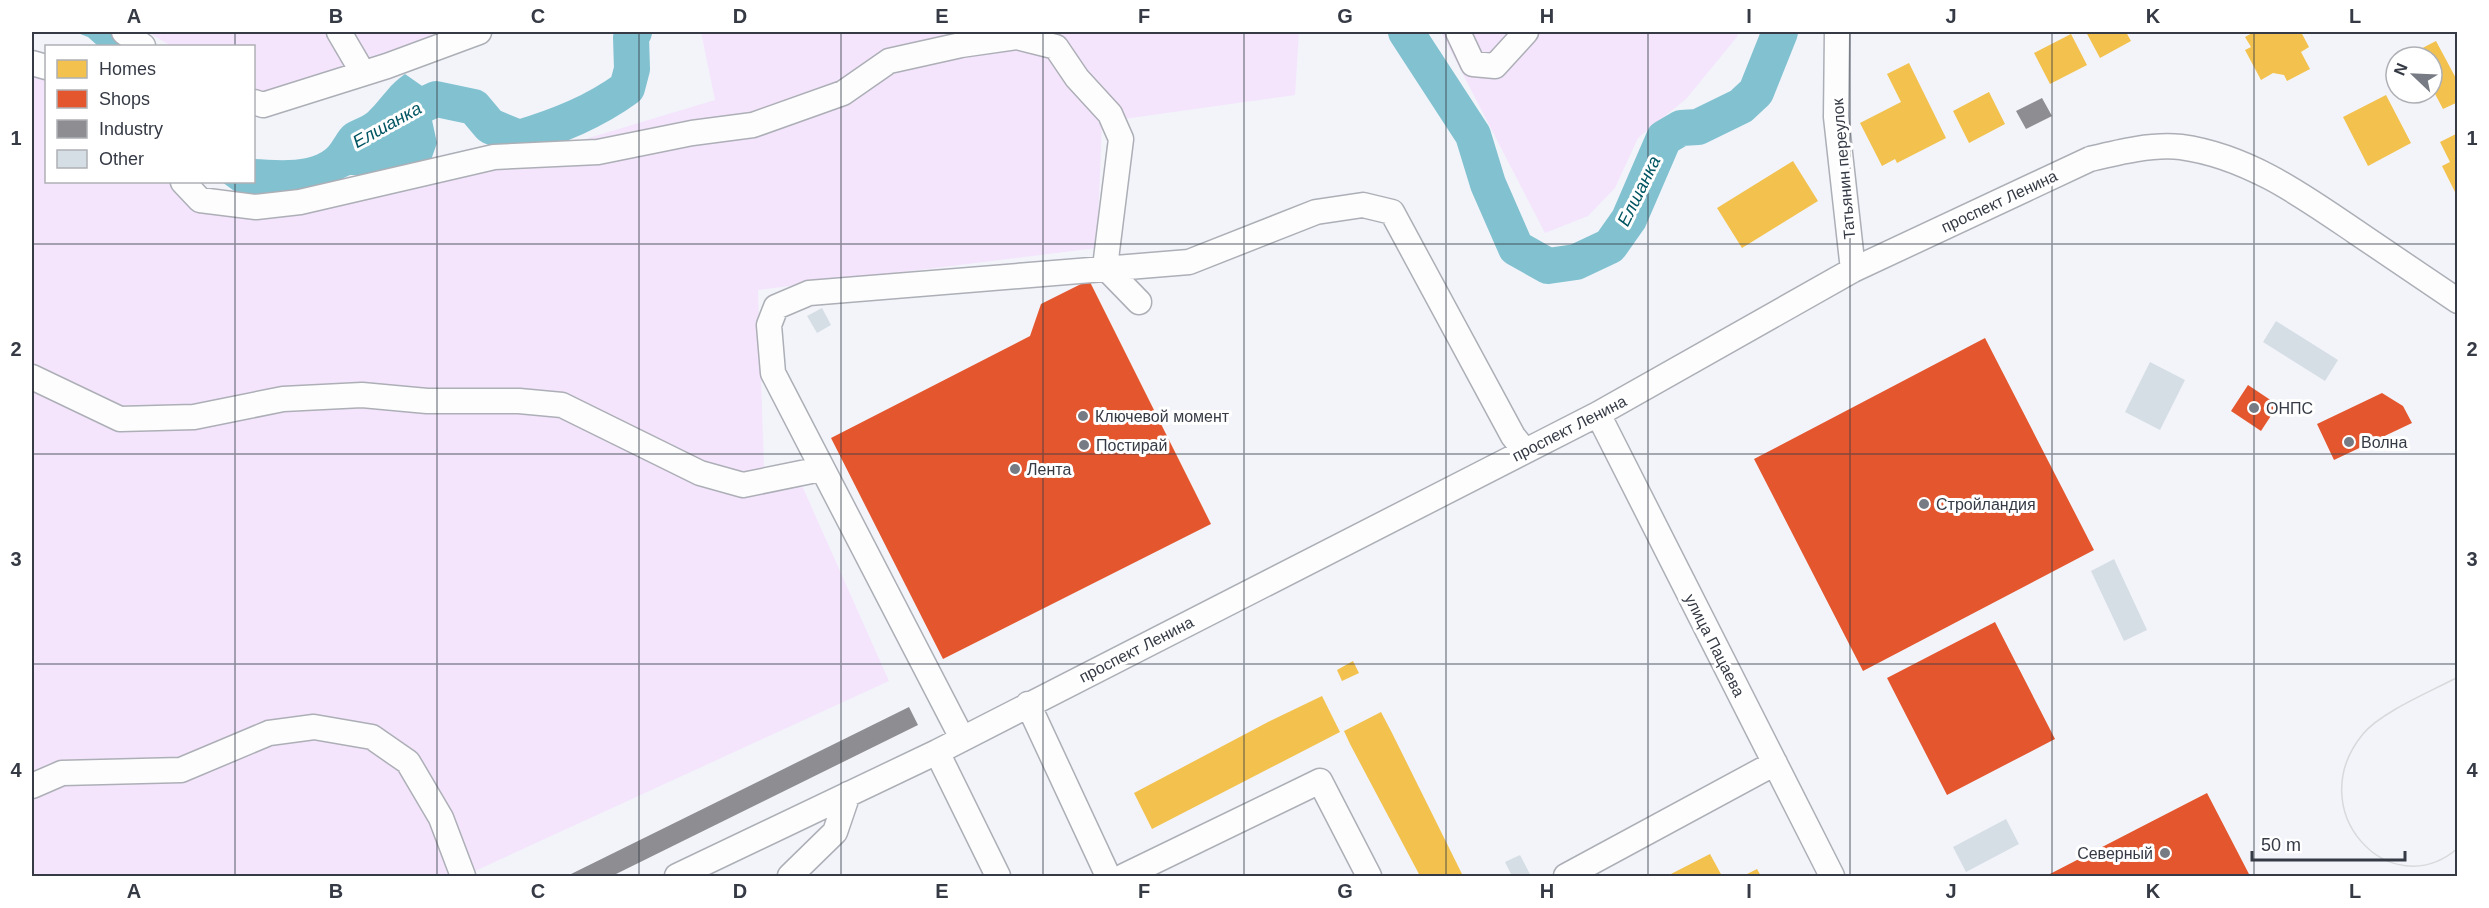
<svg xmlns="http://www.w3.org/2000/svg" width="2489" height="908" viewBox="0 0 2489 908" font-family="Arial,sans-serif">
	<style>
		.green { fill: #f4e5fc }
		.water { fill: #81c1d0 }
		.homes { fill: #f2c14e }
		.shops { fill: #e4572e }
		.industry { fill: #8d8d92 }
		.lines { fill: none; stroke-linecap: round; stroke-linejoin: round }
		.river { stroke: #81c1d0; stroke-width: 36 }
		.building { fill: #d6dee5 }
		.minor-casing { stroke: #acafb6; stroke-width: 27 }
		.minor { stroke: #fdfdfe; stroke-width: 24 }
		.tram { stroke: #d8d9db; stroke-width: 1.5 }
		.grid { fill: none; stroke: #353a45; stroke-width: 1.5; stroke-opacity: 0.55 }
		.poi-dot { fill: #777b84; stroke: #fff; stroke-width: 2 }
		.labels { text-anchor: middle; stroke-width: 6; stroke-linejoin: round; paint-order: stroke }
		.street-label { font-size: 16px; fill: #353a45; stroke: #fff }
		.poi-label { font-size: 16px; fill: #353a45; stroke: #fff; text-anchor: start }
		.water-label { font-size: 18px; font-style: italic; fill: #005562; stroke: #fff }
		.neatline { fill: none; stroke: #353a45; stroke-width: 2 }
		.grid-label { font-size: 20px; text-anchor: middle; font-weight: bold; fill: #353a45 }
	</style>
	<rect width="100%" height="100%" fill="#f2f4fa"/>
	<path class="green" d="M148 32H437L294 107 254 90V46H171Z
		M701 32H1299L1295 95 1102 122 1097 248 758 290 764 468 803 488 889 681 464 876H32V75L46 76V182H176L254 213 442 182 715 100Z
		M1441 32H1738L1737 37 1686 99 1638 138 1615 188 1588 216 1545 233Z"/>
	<path class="water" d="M75 32H107L134 46H98L88 37Z
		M405 74 425 88 437 143 431 160 369 175H350L329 185 248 201 222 182H254V159C275 160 309 164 326 149 334 142 337 130 346 124 354 119 364 117 370 110 383 97 390 84 405 74Z"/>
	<path class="homes" d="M2086 32H2126L2131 41 2100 58Z
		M2254 32H2301L2309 47 2301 52 2310 69 2287 81 2284 75 2273 73 2261 80 2245 50 2251 47 2245 37Z
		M2071 34 2087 65 2050 84 2034 53Z
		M2436 41 2458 82V102L2443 109 2434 92 2432 93V57H2405Z
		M1909 63 1946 138 1897 163 1895 159 1882 166 1860 123 1901 102 1887 74Z
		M1989 92 2005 124 1969 143 1953 111Z
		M2386 95 2411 143 2368 166 2343 117Z
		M2458 133V198L2442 166 2450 162 2440 142Z
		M1793 161 1818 201 1742 248 1717 208Z
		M1353 661 1359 673 1342 681 1337 670Z
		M1322 696 1340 732 1152 829 1134 793 1268 722Z
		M1381 712 1392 733 1463 876H1420L1350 744 1344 731Z
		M1710 854 1722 876H1667Z
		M1757 869 1761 876H1743Z"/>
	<path class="shops" d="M1089 280 1211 524 943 659 831 438 1030 336 1041 304Z
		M1985 338 2094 550 1863 671 1754 459Z
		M2248 385 2278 405 2261 431 2231 411Z
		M2382 393 2403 406 2412 423 2334 460 2317 424Z
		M1995 622 2055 739 1947 795 1887 678Z
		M2207 793 2250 876H2046L2137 829Z"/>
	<path class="industry" d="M2042 98 2052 116 2026 129 2016 111Z
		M909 707 918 725 612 876H567Z"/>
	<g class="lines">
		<path class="river" d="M1406 32 1473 135 1488 184 1516 248 1548 266 1576 262 1610 246 1629 219 1664 138 1681 128 1698 127 1741 106 1756 92 1780 32
			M384 123 436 99 474 107 490 126 519 138C559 126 594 112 627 88L632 69 631 37 634 32"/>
	</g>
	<path class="building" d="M822 308 831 325 817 333 807 316Z
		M2276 321 2338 360 2325 381 2263 342Z
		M2150 362 2185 380 2160 430 2125 412Z
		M2114 559 2147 630 2124 641 2091 571Z
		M2006 819 2019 844 1966 872 1953 847Z
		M1520 855 1531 876H1512L1505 862Z"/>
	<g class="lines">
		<defs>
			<path id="minor" d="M124 32 143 46
				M339 32 363 73
				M1458 32 1473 64 1495 66 1526 32
				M1837 32 1836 117 1853 270
				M32 63 46 67
				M254 102 263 105 387 66 479 32
				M183 182 200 200 256 207 300 202 494 157 598 152 692 133 753 125 843 93 889 61 961 45 1017 37 1056 47 1077 78 1110 114 1121 139 1105 267 1139 302
				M32 377 120 419 194 417 283 399 362 395 427 401H519L562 405 700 473 743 485 821 469
				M1598 414 1832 876
				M1028 704 1108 876
				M962 738 773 373 769 325 776 307 809 293 1189 262 1316 212 1363 205 1392 212 1513 436 1525 451
				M937 752 998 876
				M32 786 62 773 181 770 269 733 314 727 372 737 408 762 441 818 463 876
				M677 876 937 752 1598 414 1853 270 2090 159C2119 152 2151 144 2181 147 2247 156 2302 195 2356 232 2390 255 2424 278 2458 301
				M790 876 835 832 848 794
				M1124 876 1320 781 1369 876
				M1566 876 1775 763"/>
		</defs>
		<use href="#minor" class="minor-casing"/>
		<use href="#minor" class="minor"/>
		<path class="tram" d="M2458 677C2432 691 2381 712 2363 734 2300 810 2390 907 2458 848"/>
	</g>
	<path class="grid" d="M235 32V46M437 32V876M639 32V876M841 32V876M1043 32V876M1244 32V876M1446 32V876M1648 32V876M1850 32V876M2052 32V876M2254 32V876M235 182V876M32 244H2458M32 454H2458M32 664H2458"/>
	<g class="poi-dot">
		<circle cx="2254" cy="408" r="6"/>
		<circle cx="1083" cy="416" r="6"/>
		<circle cx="2349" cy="442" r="6"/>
		<circle cx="1084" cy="445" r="6"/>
		<circle cx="1015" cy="469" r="6"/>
		<circle cx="1924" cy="504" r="6"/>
		<circle cx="2165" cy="853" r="6"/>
	</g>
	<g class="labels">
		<g class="street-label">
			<text transform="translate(1843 169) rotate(-95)" y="6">Татьянин переулок</text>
			<text transform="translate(1999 201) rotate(-25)" y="6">проспект Ленина</text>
			<text transform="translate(1569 428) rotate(-27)" y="6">проспект Ленина</text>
			<text transform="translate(1715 645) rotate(63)" y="6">улица Пацаева</text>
			<text transform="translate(1136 649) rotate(-27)" y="6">проспект Ленина</text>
		</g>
		<g class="poi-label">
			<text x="2266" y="414">ОНПС</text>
			<text x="1095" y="422">Ключевой момент</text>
			<text x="2361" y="448">Волна</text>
			<text x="1096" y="451">Постирай</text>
			<text x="1027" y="475">Лента</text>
			<text x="1936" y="510">Стройландия</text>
			<text x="2153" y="859" text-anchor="end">Северный</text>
		</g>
		<g class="water-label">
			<text transform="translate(387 125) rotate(-29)" y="6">Елшанка</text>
			<text transform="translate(1639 191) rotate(-64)" y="6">Елшанка</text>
		</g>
	</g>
	<rect width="2489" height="908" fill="none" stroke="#ffffff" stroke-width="66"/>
	<rect x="45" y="45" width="210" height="138" fill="#ffffff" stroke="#aeb0b5" stroke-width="1.5"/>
	<rect x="57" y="60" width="30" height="18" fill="#f2c14e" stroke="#aeb0b5" stroke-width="1.5"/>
	<text x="99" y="75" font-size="18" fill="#353a45">Homes</text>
	<rect x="57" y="90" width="30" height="18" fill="#e4572e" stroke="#aeb0b5" stroke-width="1.5"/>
	<text x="99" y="105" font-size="18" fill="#353a45">Shops</text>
	<rect x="57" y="120" width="30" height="18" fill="#8d8d92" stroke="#aeb0b5" stroke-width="1.5"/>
	<text x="99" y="135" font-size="18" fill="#353a45">Industry</text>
	<rect x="57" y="150" width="30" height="18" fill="#d6dee5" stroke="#aeb0b5" stroke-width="1.5"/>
	<text x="99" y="165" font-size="18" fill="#353a45">Other</text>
	<g transform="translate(2414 75) rotate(293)"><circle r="28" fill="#ffffff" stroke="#aeb0b5" stroke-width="1.5"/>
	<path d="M0-4.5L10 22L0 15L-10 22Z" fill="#777b84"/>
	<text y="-9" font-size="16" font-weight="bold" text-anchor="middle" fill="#353a45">N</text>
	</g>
	<path d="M2252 851v9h153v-9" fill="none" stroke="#353a45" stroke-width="3"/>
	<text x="2261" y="851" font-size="18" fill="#353a45" stroke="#ffffff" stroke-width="4.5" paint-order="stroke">50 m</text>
	<rect x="33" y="33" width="2423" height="842" class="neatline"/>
	<g class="grid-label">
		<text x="134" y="23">A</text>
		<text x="336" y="23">B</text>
		<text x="538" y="23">C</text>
		<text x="740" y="23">D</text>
		<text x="942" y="23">E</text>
		<text x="1144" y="23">F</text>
		<text x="1345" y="23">G</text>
		<text x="1547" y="23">H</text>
		<text x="1749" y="23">I</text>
		<text x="1951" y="23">J</text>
		<text x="2153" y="23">K</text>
		<text x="2355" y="23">L</text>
		<text x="16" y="145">1</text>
		<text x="2472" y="145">1</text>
		<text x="16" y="356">2</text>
		<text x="2472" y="356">2</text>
		<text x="16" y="566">3</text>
		<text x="2472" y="566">3</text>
		<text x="16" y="777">4</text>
		<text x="2472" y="777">4</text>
		<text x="134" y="898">A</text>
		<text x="336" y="898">B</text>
		<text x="538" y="898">C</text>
		<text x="740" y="898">D</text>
		<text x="942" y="898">E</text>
		<text x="1144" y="898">F</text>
		<text x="1345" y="898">G</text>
		<text x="1547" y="898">H</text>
		<text x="1749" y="898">I</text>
		<text x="1951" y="898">J</text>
		<text x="2153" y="898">K</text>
		<text x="2355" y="898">L</text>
	</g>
</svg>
